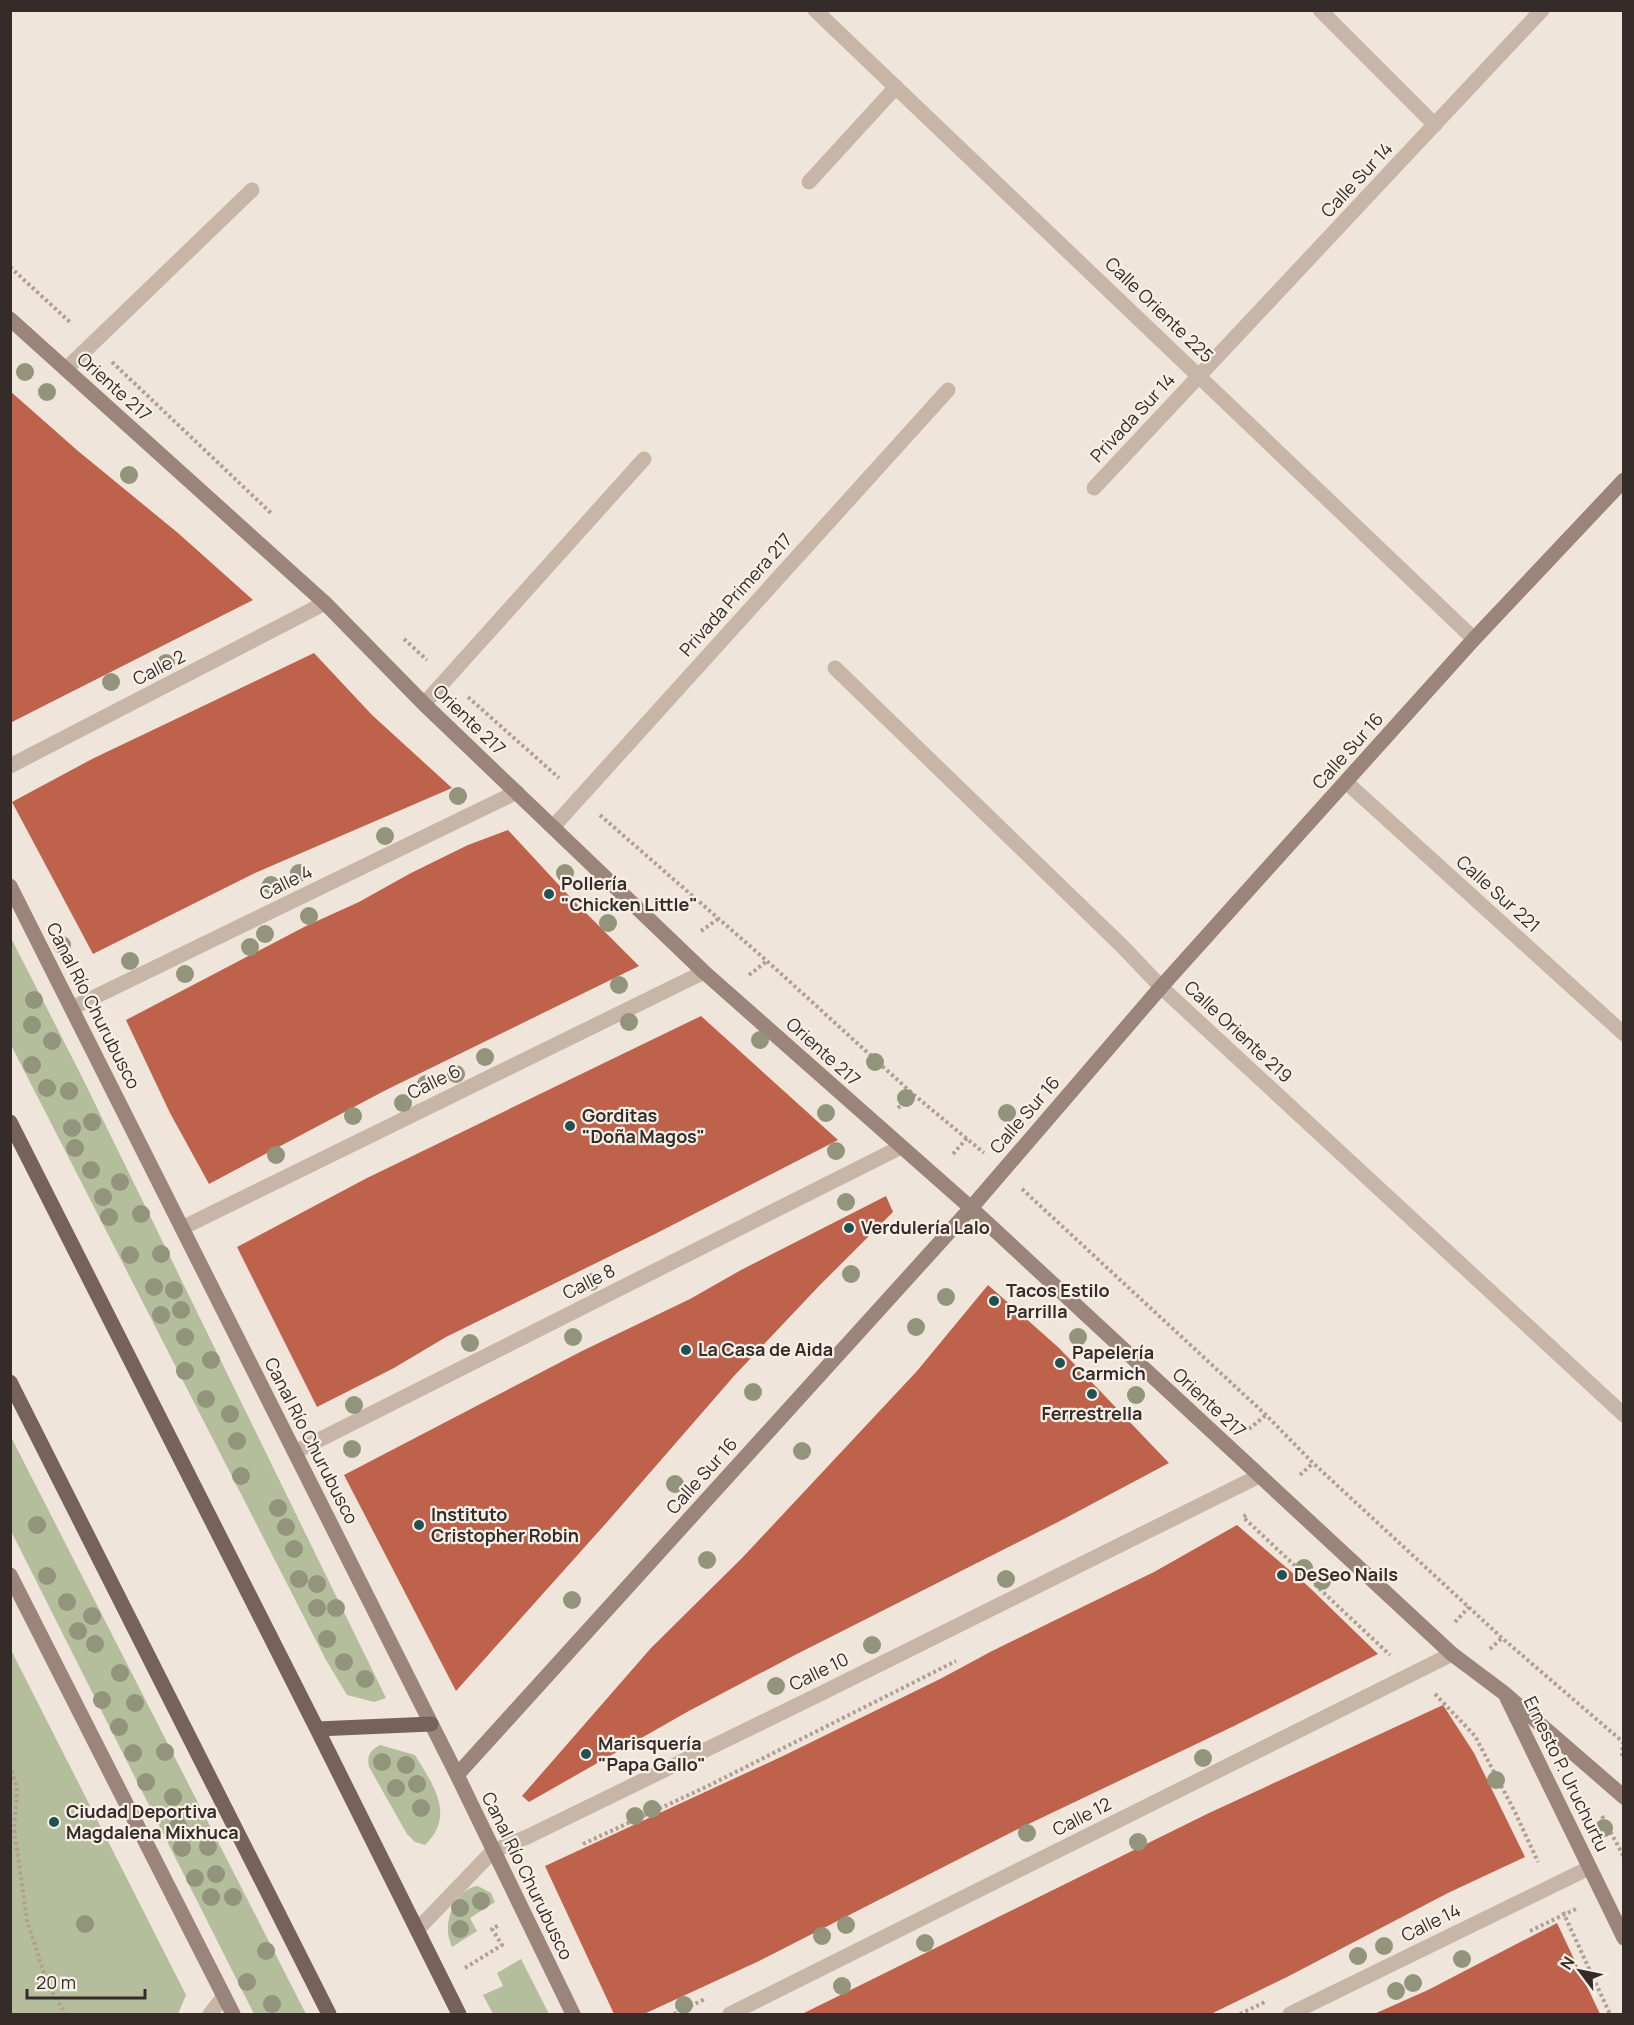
<svg xmlns="http://www.w3.org/2000/svg" width="1634" height="2025" viewBox="0 0 1634 2025" font-family="Manrope,sans-serif">
	<style>
		.green { fill: #b4be9c }
		.building { fill: #bf624b }
		.lines { fill: none; stroke-linecap: round; stroke-linejoin: round }
		.path { stroke: #b39f92; stroke-width: 4; stroke-dasharray: 3 3; stroke-linecap: butt }
		.lane { stroke: #c7b5a8; stroke-width: 15 }
		.street { stroke: #c7b5a8; stroke-width: 15 }
		.secondary { stroke: #9b8479; stroke-width: 15 }
		.primary { stroke: #76625a; stroke-width: 15 }
		.tree { fill: #92947b }
		.poi-dot { fill: #205254; stroke: #f8f0e7; stroke-width: 2 }
		.labels { text-anchor: middle; stroke-width: 4.5; stroke-linejoin: round; paint-order: stroke }
		.street-label { font-size: 18px; fill: #352b28; stroke: #f8f0e7 }
		.poi-label { font-size: 18px; font-weight: bold; fill: #352b28; stroke: #f8f0e7; text-anchor: start }
	</style>
	<rect width="100%" height="100%" fill="#f0e5db"/>
	<path class="green" d="M11 938 81 1075 386 1698 374 1702 347 1695 326 1660 11 1045Z
		M10 1435 306 2014H254L11 1531Z
		M11 1650 186 1995 178 2014H11Z
		M380 1745 415 1755C433 1785 456 1815 425 1845L415 1842 407 1834 369 1767C367 1756 369 1751 380 1745Z
		M478 1886 491 1893 495 1902 470 1918 477 1931 452 1947C450 1942 448 1937 448 1932 447 1914 458 1888 478 1886Z
		M521 1959 549 2014H493L483 1995 503 1986 497 1973Z"/>
	<path class="building" d="M10 391 78 451 178 533 253 600 10 723Z
		M314 653 372 715 452 788 255 873 93 954 12 802 92 759Z
		M508 830 570 897 639 966 386 1090 209 1184 170 1113 126 1020 306 926 359 902 411 873 468 845Z
		M701 1016 838 1140 655 1234 446 1337 394 1368 317 1407 237 1247 367 1178Z
		M886 1196 893 1212 819 1286 734 1376 608 1521 456 1691 344 1475 582 1351 690 1299 741 1270Z
		M988 1285 1059 1348 1169 1463 1060 1521 795 1655 687 1712 529 1802 522 1796 651 1648 743 1557 917 1371Z
		M1237 1525 1309 1587 1378 1654 1232 1727 1016 1830 757 1962 644 2014H614L545 1866 785 1755 942 1678 992 1651 1154 1572Z
		M1443 1705 1474 1753 1525 1857 1448 1893 1287 1977 1211 2014H802L1209 1813Z
		M1557 1923 1600 2014H1374L1428 1990Z"/>
	<g class="lines">
		<path class="path" d="M10 267 72 324
			M112 362 272 514
			M404 639 427 660
			M468 697 559 778
			M600 815 767 961 913 1094 984 1153
			M701 931 718 919
			M749 975 767 961
			M898 1108 913 1094
			M953 1154 967 1138
			M1022 1189 1266 1415 1313 1463 1502 1638 1623 1742 1622 1758
			M1249 1429 1266 1415
			M1300 1475 1313 1463
			M1246 1515 1243 1517 1390 1655
			M1455 1622 1469 1607
			M1490 1649 1502 1638
			M1435 1694 1475 1736 1515 1812 1538 1862
			M10 1765 17 1789 14 1829 27 1920 48 1986 66 2014
			M1602 1816 1624 1857
			M583 1844 708 1786 956 1661
			M1563 1912 1610 2014
			M1530 1931 1578 1908
			M465 1968 502 1945 492 1929 499 1925
			M674 2014 705 1999
			M1240 2014 1265 2002"/>
		<path class="lane" d="M809 182 896 87
			M66 369 252 190
			M424 704 644 459
			M210 2014 224 1996"/>
		<path class="street" d="M815 10 1474 639
			M1320 10 1435 125
			M1094 488 1542 10
			M835 668 1123 947 1161 987 1624 1415
			M10 766 325 603
			M1346 782 1624 1034
			M553 827 948 390
			M72 1008 517 792
			M182 1228 704 972
			M295 1452 901 1147
			M417 1930 493 1851 527 1837 820 1694 1259 1476
			M730 2014 1452 1654
			M1290 2014 1589 1868"/>
		<path class="secondary" d="M10 319 325 603 424 704 704 972 971 1208 1452 1654 1504 1693 1624 1797
			M10 886 457 1775 573 2014
			M10 1575 233 2014
			M1507 1698 1624 1938
			M457 1775 971 1208 1161 987 1474 639 1624 480"/>
		<path class="primary" d="M10 1122 317 1729 459 2014
			M10 1382 329 2014
			M317 1729 431 1724"/>
	</g>
	<g class="tree">
		<circle cx="25" cy="372" r="9"/>
		<circle cx="47" cy="392" r="9"/>
		<circle cx="129" cy="475" r="9"/>
		<circle cx="166" cy="663" r="9"/>
		<circle cx="111" cy="682" r="9"/>
		<circle cx="458" cy="796" r="9"/>
		<circle cx="385" cy="836" r="9"/>
		<circle cx="299" cy="873" r="9"/>
		<circle cx="565" cy="873" r="9"/>
		<circle cx="271" cy="885" r="9"/>
		<circle cx="309" cy="916" r="9"/>
		<circle cx="608" cy="923" r="9"/>
		<circle cx="265" cy="934" r="9"/>
		<circle cx="62" cy="945" r="9"/>
		<circle cx="250" cy="947" r="9"/>
		<circle cx="130" cy="961" r="9"/>
		<circle cx="185" cy="974" r="9"/>
		<circle cx="619" cy="985" r="9"/>
		<circle cx="34" cy="1000" r="9"/>
		<circle cx="629" cy="1022" r="9"/>
		<circle cx="32" cy="1025" r="9"/>
		<circle cx="760" cy="1040" r="9"/>
		<circle cx="52" cy="1041" r="9"/>
		<circle cx="485" cy="1057" r="9"/>
		<circle cx="875" cy="1062" r="9"/>
		<circle cx="32" cy="1065" r="9"/>
		<circle cx="456" cy="1074" r="9"/>
		<circle cx="426" cy="1084" r="9"/>
		<circle cx="47" cy="1088" r="9"/>
		<circle cx="69" cy="1091" r="9"/>
		<circle cx="906" cy="1098" r="9"/>
		<circle cx="403" cy="1103" r="9"/>
		<circle cx="826" cy="1113" r="9"/>
		<circle cx="1007" cy="1113" r="9"/>
		<circle cx="353" cy="1116" r="9"/>
		<circle cx="92" cy="1122" r="9"/>
		<circle cx="72" cy="1128" r="9"/>
		<circle cx="75" cy="1148" r="9"/>
		<circle cx="836" cy="1151" r="9"/>
		<circle cx="276" cy="1155" r="9"/>
		<circle cx="91" cy="1170" r="9"/>
		<circle cx="120" cy="1182" r="9"/>
		<circle cx="103" cy="1197" r="9"/>
		<circle cx="846" cy="1202" r="9"/>
		<circle cx="141" cy="1214" r="9"/>
		<circle cx="109" cy="1217" r="9"/>
		<circle cx="161" cy="1254" r="9"/>
		<circle cx="130" cy="1255" r="9"/>
		<circle cx="851" cy="1274" r="9"/>
		<circle cx="591" cy="1282" r="9"/>
		<circle cx="154" cy="1287" r="9"/>
		<circle cx="174" cy="1290" r="9"/>
		<circle cx="946" cy="1297" r="9"/>
		<circle cx="181" cy="1310" r="9"/>
		<circle cx="161" cy="1315" r="9"/>
		<circle cx="916" cy="1327" r="9"/>
		<circle cx="185" cy="1337" r="9"/>
		<circle cx="573" cy="1337" r="9"/>
		<circle cx="1078" cy="1337" r="9"/>
		<circle cx="470" cy="1343" r="9"/>
		<circle cx="211" cy="1360" r="9"/>
		<circle cx="185" cy="1371" r="9"/>
		<circle cx="753" cy="1392" r="9"/>
		<circle cx="1136" cy="1395" r="9"/>
		<circle cx="206" cy="1399" r="9"/>
		<circle cx="354" cy="1405" r="9"/>
		<circle cx="230" cy="1414" r="9"/>
		<circle cx="237" cy="1441" r="9"/>
		<circle cx="352" cy="1449" r="9"/>
		<circle cx="802" cy="1451" r="9"/>
		<circle cx="241" cy="1476" r="9"/>
		<circle cx="675" cy="1484" r="9"/>
		<circle cx="278" cy="1508" r="9"/>
		<circle cx="37" cy="1525" r="9"/>
		<circle cx="286" cy="1527" r="9"/>
		<circle cx="294" cy="1549" r="9"/>
		<circle cx="707" cy="1560" r="9"/>
		<circle cx="1304" cy="1568" r="9"/>
		<circle cx="47" cy="1576" r="9"/>
		<circle cx="299" cy="1579" r="9"/>
		<circle cx="1006" cy="1579" r="9"/>
		<circle cx="1322" cy="1581" r="9"/>
		<circle cx="317" cy="1584" r="9"/>
		<circle cx="572" cy="1600" r="9"/>
		<circle cx="67" cy="1602" r="9"/>
		<circle cx="317" cy="1608" r="9"/>
		<circle cx="336" cy="1608" r="9"/>
		<circle cx="92" cy="1616" r="9"/>
		<circle cx="78" cy="1631" r="9"/>
		<circle cx="327" cy="1639" r="9"/>
		<circle cx="95" cy="1644" r="9"/>
		<circle cx="872" cy="1645" r="9"/>
		<circle cx="344" cy="1662" r="9"/>
		<circle cx="120" cy="1673" r="9"/>
		<circle cx="365" cy="1679" r="9"/>
		<circle cx="776" cy="1686" r="9"/>
		<circle cx="102" cy="1700" r="9"/>
		<circle cx="135" cy="1703" r="9"/>
		<circle cx="119" cy="1727" r="9"/>
		<circle cx="165" cy="1752" r="9"/>
		<circle cx="133" cy="1753" r="9"/>
		<circle cx="1203" cy="1758" r="9"/>
		<circle cx="382" cy="1762" r="9"/>
		<circle cx="406" cy="1765" r="9"/>
		<circle cx="1496" cy="1780" r="9"/>
		<circle cx="146" cy="1782" r="9"/>
		<circle cx="417" cy="1784" r="9"/>
		<circle cx="396" cy="1788" r="9"/>
		<circle cx="173" cy="1797" r="9"/>
		<circle cx="421" cy="1808" r="9"/>
		<circle cx="652" cy="1809" r="9"/>
		<circle cx="635" cy="1816" r="9"/>
		<circle cx="178" cy="1826" r="9"/>
		<circle cx="1604" cy="1828" r="9"/>
		<circle cx="1027" cy="1833" r="9"/>
		<circle cx="1138" cy="1842" r="9"/>
		<circle cx="208" cy="1847" r="9"/>
		<circle cx="182" cy="1848" r="9"/>
		<circle cx="216" cy="1874" r="9"/>
		<circle cx="195" cy="1878" r="9"/>
		<circle cx="211" cy="1897" r="9"/>
		<circle cx="233" cy="1897" r="9"/>
		<circle cx="481" cy="1901" r="9"/>
		<circle cx="460" cy="1908" r="9"/>
		<circle cx="85" cy="1924" r="9"/>
		<circle cx="846" cy="1925" r="9"/>
		<circle cx="460" cy="1929" r="9"/>
		<circle cx="822" cy="1936" r="9"/>
		<circle cx="925" cy="1943" r="9"/>
		<circle cx="1384" cy="1946" r="9"/>
		<circle cx="266" cy="1951" r="9"/>
		<circle cx="1358" cy="1956" r="9"/>
		<circle cx="1462" cy="1959" r="9"/>
		<circle cx="247" cy="1982" r="9"/>
		<circle cx="1413" cy="1983" r="9"/>
		<circle cx="842" cy="1986" r="9"/>
		<circle cx="1396" cy="1991" r="9"/>
		<circle cx="272" cy="2004" r="9"/>
		<circle cx="684" cy="2005" r="9"/>
	</g>
	<g class="poi-dot">
		<circle cx="549" cy="894" r="6"/>
		<circle cx="570" cy="1126" r="6"/>
		<circle cx="849" cy="1228" r="6"/>
		<circle cx="994" cy="1301" r="6"/>
		<circle cx="686" cy="1350" r="6"/>
		<circle cx="1060" cy="1363" r="6"/>
		<circle cx="1092" cy="1394" r="6"/>
		<circle cx="419" cy="1525" r="6"/>
		<circle cx="1282" cy="1575" r="6"/>
		<circle cx="586" cy="1754" r="6"/>
		<circle cx="54" cy="1822" r="6"/>
	</g>
	<g class="labels">
		<g class="street-label">
			<text transform="translate(1357 180) rotate(-47)" y="6">Calle Sur 14</text>
			<text transform="translate(1159 310) rotate(44)" y="6">Calle Oriente 225</text>
			<text transform="translate(114 387) rotate(42)" y="6">Oriente 217</text>
			<text transform="translate(1133 418) rotate(-47)" y="6">Privada Sur 14</text>
			<text transform="translate(736 595) rotate(-48)" y="6">Privada Primera 217</text>
			<text transform="translate(159 668) rotate(-27)" y="6">Calle 2</text>
			<text transform="translate(469 720) rotate(44)" y="6">Oriente 217</text>
			<text transform="translate(1348 751) rotate(-48)" y="6">Calle Sur 16</text>
			<text transform="translate(286 883) rotate(-26)" y="6">Calle 4</text>
			<text transform="translate(1498 894) rotate(42)" y="6">Calle Sur 221</text>
			<text transform="translate(93 1006) rotate(63)" y="6">Canal Río Churubusco</text>
			<text transform="translate(1238 1032) rotate(43)" y="6">Calle Oriente 219</text>
			<text transform="translate(823 1052) rotate(42)" y="6">Oriente 217</text>
			<text transform="translate(434 1082) rotate(-26)" y="6">Calle 6</text>
			<text transform="translate(1025 1115) rotate(-49)" y="6">Calle Sur 16</text>
			<text transform="translate(589 1282) rotate(-27)" y="6">Calle 8</text>
			<text transform="translate(1209 1403) rotate(43)" y="6">Oriente 217</text>
			<text transform="translate(311 1441) rotate(63)" y="6">Canal Río Churubusco</text>
			<text transform="translate(702 1476) rotate(-48)" y="6">Calle Sur 16</text>
			<text transform="translate(819 1672) rotate(-26)" y="6">Calle 10</text>
			<text transform="translate(1566 1774) rotate(64)" y="6">Ernesto P. Uruchurtu</text>
			<text transform="translate(1082 1817) rotate(-27)" y="6">Calle 12</text>
			<text transform="translate(527 1876) rotate(64)" y="6">Canal Río Churubusco</text>
			<text transform="translate(1431 1923) rotate(-26)" y="6">Calle 14</text>
		</g>
		<g class="poi-label">
			<text x="561" y="890">Pollería<tspan x="561" dy="21">"Chicken Little"</tspan></text>
			<text x="582" y="1122">Gorditas<tspan x="582" dy="21">"Doña Magos"</tspan></text>
			<text x="861" y="1234">Verdulería Lalo</text>
			<text x="1006" y="1297">Tacos Estilo<tspan x="1006" dy="21">Parrilla</tspan></text>
			<text x="698" y="1356">La Casa de Aida</text>
			<text x="1072" y="1359">Papelería<tspan x="1072" dy="21">Carmich</tspan></text>
			<text x="1092" y="1420" text-anchor="middle">Ferrestrella</text>
			<text x="431" y="1521">Instituto<tspan x="431" dy="21">Cristopher Robin</tspan></text>
			<text x="1294" y="1581">DeSeo Nails</text>
			<text x="598" y="1750">Marisquería<tspan x="598" dy="21">"Papa Gallo"</tspan></text>
			<text x="66" y="1818">Ciudad Deportiva<tspan x="66" dy="21">Magdalena Mixhuca</tspan></text>
		</g>
	</g>
	<rect width="1634" height="2025" fill="none" stroke="#352b28" stroke-width="24"/>
	<g transform="translate(1580 1971) rotate(302)" stroke="#f8f0e7" stroke-width="4.5" paint-order="stroke">
	<path d="M0-4.5L10 22L0 15L-10 22Z" fill="#352b28"/>
	<text y="-9" font-size="16" font-weight="bold" text-anchor="middle" fill="#352b28">N</text>
	</g>
	<path d="M27 1989v9h118v-9" fill="none" stroke="#352b28" stroke-width="3"/>
	<text x="36" y="1989" font-size="18" fill="#352b28" stroke="#f8f0e7" stroke-width="4.5" paint-order="stroke">20 m</text>
</svg>
